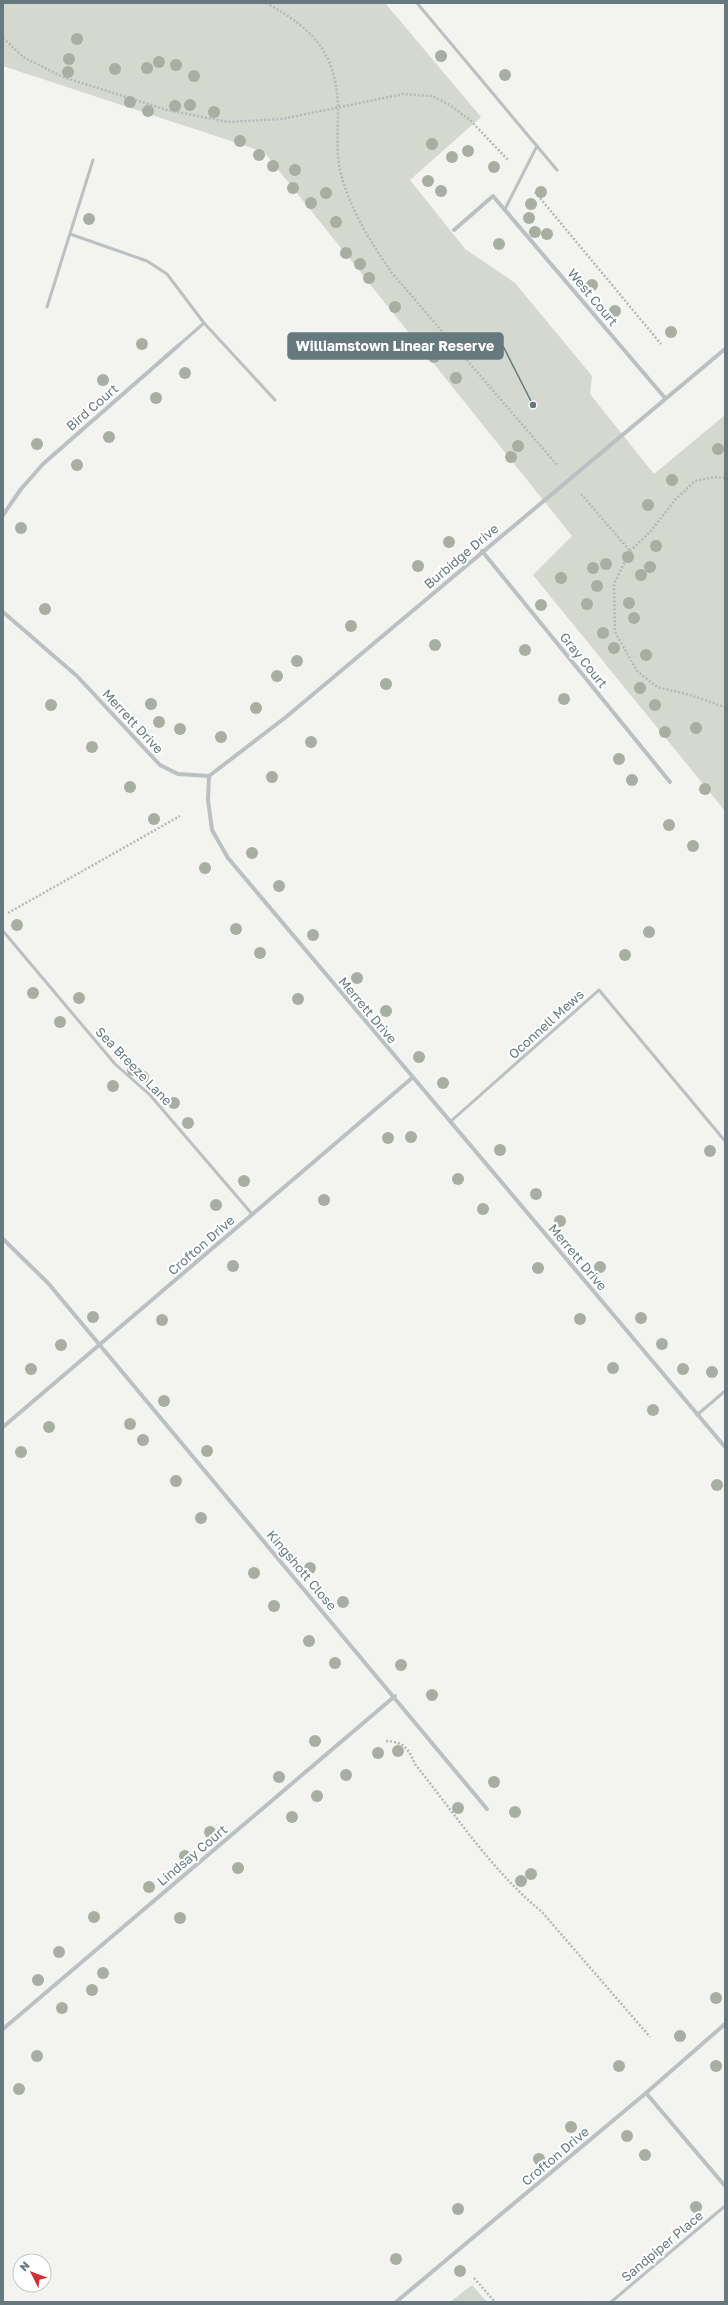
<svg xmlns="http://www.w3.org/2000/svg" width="728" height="2305" viewBox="0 0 728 2305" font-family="'Golos Text',sans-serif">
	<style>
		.green { fill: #d4d8cf }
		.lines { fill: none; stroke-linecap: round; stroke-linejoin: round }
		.path { stroke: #b5b9ba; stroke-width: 2.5; stroke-dasharray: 2 2; stroke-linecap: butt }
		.lane { stroke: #bbc0c2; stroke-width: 3 }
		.street { stroke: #bbc0c2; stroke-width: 4 }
		.tree { fill: #a8aea2 }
		.labels { text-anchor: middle; stroke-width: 4; stroke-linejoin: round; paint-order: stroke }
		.street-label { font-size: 13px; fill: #65797e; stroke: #fff }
		.leader { fill: none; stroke: #65797e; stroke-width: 1.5 }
		.callout-dot { fill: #65797e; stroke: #fff; stroke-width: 1.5 }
		.callout { fill: #65797e; stroke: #65797e; stroke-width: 1.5 }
		.callout-label { font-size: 14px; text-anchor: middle; font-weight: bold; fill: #fff }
	</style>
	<rect width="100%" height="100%" fill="#f3f3f0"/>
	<path class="green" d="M3 3H385L481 117 410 180 465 249 515 283 592 376 590 394 654 474 725 415V811L533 575 572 536 264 152 3 66Z
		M472 2285 487 2302H450Z"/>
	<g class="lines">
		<path class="path" d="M266 3C312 28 336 51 338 107 338 127 336 151 340 170 349 208 370 241 392 273L557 465
			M3 38 23 57 63 77 167 110 228 122 282 119 403 94 432 96 450 105 471 121 508 160
			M535 192 661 344
			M581 494 630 551 614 584 615 632 637 671 657 687 690 695 725 707
			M630 551 650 532 675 500 695 481 714 477 725 478
			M8 913 180 816
			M386 1741C404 1742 408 1748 415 1764 455 1814 492 1871 542 1912L650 2037
			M474 2278 495 2302
			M585 2302H587"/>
		<path class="lane" d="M417 3 557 170
			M505 209 537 146
			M70 234 147 261 167 274 204 323 275 400
			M47 307 93 160
			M179 345 204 323
			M3 931 115 1064 150 1095 252 1214
			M450 1122 599 990 725 1141
			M697 1415 725 1391
			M611 2302 725 2206"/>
		<path class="street" d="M454 230 493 196 665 398
			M3 515 21 489 43 464 179 345
			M482 551 670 782
			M3 612 77 676 160 765 178 774 209 776 208 800 212 830 228 858 725 1447
			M209 776 286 717 725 349
			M3 1239 48 1283 487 1809
			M3 1427 412 1078
			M3 2029 395 1696
			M646 2093 725 2186
			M396 2302 646 2093 725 2024"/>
	</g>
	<g class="tree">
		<circle cx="77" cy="39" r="6"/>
		<circle cx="441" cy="56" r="6"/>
		<circle cx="69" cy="59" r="6"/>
		<circle cx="159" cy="62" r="6"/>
		<circle cx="176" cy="65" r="6"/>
		<circle cx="147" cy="68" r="6"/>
		<circle cx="115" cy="69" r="6"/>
		<circle cx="68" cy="72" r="6"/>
		<circle cx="505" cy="75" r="6"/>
		<circle cx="194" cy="76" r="6"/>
		<circle cx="130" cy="102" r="6"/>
		<circle cx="190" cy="105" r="6"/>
		<circle cx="175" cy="106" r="6"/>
		<circle cx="148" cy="111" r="6"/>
		<circle cx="214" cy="112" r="6"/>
		<circle cx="240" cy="141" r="6"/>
		<circle cx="432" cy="144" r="6"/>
		<circle cx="468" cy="151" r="6"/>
		<circle cx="259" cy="155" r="6"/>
		<circle cx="452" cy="157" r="6"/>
		<circle cx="273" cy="166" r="6"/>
		<circle cx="494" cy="167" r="6"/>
		<circle cx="295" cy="170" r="6"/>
		<circle cx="428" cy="181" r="6"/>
		<circle cx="293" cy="188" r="6"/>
		<circle cx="441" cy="191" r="6"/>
		<circle cx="541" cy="192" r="6"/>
		<circle cx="326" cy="193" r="6"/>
		<circle cx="311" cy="203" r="6"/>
		<circle cx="531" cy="204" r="6"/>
		<circle cx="529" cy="218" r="6"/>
		<circle cx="89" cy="219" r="6"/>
		<circle cx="336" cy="222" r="6"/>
		<circle cx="535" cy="232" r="6"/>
		<circle cx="547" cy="234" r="6"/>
		<circle cx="499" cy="244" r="6"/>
		<circle cx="346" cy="253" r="6"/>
		<circle cx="360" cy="264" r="6"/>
		<circle cx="369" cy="278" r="6"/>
		<circle cx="592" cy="285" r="6"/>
		<circle cx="395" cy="307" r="6"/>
		<circle cx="615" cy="311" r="6"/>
		<circle cx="671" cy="332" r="6"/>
		<circle cx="418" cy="339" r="6"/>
		<circle cx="142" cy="344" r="6"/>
		<circle cx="434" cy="357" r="6"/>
		<circle cx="185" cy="373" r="6"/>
		<circle cx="456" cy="378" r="6"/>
		<circle cx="103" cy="380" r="6"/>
		<circle cx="156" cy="398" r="6"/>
		<circle cx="109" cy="437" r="6"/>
		<circle cx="37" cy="444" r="6"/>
		<circle cx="518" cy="446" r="6"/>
		<circle cx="718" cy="449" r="6"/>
		<circle cx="511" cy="457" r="6"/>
		<circle cx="77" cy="465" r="6"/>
		<circle cx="672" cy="480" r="6"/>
		<circle cx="648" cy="505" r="6"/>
		<circle cx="21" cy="528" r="6"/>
		<circle cx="449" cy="542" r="6"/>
		<circle cx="656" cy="546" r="6"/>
		<circle cx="628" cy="557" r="6"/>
		<circle cx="606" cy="564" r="6"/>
		<circle cx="418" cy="566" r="6"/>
		<circle cx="650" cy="567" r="6"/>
		<circle cx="593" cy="568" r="6"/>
		<circle cx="641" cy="575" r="6"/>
		<circle cx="561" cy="578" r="6"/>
		<circle cx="597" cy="586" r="6"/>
		<circle cx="629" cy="603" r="6"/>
		<circle cx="587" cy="604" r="6"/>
		<circle cx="541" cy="605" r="6"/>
		<circle cx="45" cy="609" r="6"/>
		<circle cx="634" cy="618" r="6"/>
		<circle cx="351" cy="626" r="6"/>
		<circle cx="603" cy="633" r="6"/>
		<circle cx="435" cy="645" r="6"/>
		<circle cx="614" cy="648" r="6"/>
		<circle cx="525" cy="650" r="6"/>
		<circle cx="646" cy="655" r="6"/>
		<circle cx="297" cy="661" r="6"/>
		<circle cx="277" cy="676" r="6"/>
		<circle cx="386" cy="684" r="6"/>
		<circle cx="640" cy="688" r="6"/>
		<circle cx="564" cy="699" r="6"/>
		<circle cx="151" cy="704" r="6"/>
		<circle cx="51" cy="705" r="6"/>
		<circle cx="655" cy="705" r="6"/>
		<circle cx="256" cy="708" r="6"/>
		<circle cx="159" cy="722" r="6"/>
		<circle cx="696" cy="728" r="6"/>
		<circle cx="180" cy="729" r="6"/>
		<circle cx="665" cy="732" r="6"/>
		<circle cx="221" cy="737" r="6"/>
		<circle cx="311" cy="742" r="6"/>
		<circle cx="92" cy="747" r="6"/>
		<circle cx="619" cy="759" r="6"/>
		<circle cx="272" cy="777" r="6"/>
		<circle cx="632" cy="780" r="6"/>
		<circle cx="130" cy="787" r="6"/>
		<circle cx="705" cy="789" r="6"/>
		<circle cx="154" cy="819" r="6"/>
		<circle cx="669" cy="825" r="6"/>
		<circle cx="693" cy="846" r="6"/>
		<circle cx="252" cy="853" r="6"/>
		<circle cx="205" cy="868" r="6"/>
		<circle cx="279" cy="886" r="6"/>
		<circle cx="17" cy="925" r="6"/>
		<circle cx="236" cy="929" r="6"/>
		<circle cx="649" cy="932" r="6"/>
		<circle cx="313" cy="935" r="6"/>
		<circle cx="260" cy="953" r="6"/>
		<circle cx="625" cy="955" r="6"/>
		<circle cx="357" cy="978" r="6"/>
		<circle cx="33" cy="993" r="6"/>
		<circle cx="79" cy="998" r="6"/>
		<circle cx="298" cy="999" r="6"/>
		<circle cx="386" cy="1011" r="6"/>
		<circle cx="60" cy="1022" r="6"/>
		<circle cx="419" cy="1057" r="6"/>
		<circle cx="133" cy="1070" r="6"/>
		<circle cx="143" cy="1077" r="6"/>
		<circle cx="443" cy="1083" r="6"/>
		<circle cx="113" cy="1086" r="6"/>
		<circle cx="174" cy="1103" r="6"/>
		<circle cx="188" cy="1123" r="6"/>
		<circle cx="411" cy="1137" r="6"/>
		<circle cx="388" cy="1138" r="6"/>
		<circle cx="500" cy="1150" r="6"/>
		<circle cx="710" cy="1151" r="6"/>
		<circle cx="458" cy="1179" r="6"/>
		<circle cx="244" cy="1181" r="6"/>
		<circle cx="536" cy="1194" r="6"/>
		<circle cx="324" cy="1200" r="6"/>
		<circle cx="216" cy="1205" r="6"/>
		<circle cx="483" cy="1209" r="6"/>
		<circle cx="560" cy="1221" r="6"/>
		<circle cx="233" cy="1266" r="6"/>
		<circle cx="600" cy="1267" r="6"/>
		<circle cx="538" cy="1268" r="6"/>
		<circle cx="93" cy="1317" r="6"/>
		<circle cx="641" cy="1318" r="6"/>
		<circle cx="580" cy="1319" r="6"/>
		<circle cx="162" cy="1320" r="6"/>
		<circle cx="662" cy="1344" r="6"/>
		<circle cx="61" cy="1345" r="6"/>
		<circle cx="613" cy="1368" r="6"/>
		<circle cx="31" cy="1369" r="6"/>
		<circle cx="683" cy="1369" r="6"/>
		<circle cx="712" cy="1372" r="6"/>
		<circle cx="164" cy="1401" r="6"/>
		<circle cx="653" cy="1410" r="6"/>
		<circle cx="130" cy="1424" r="6"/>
		<circle cx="49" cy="1427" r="6"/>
		<circle cx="143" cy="1440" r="6"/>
		<circle cx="207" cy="1451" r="6"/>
		<circle cx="21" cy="1452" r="6"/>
		<circle cx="176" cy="1481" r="6"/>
		<circle cx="717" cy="1485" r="6"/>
		<circle cx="201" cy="1518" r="6"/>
		<circle cx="310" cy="1568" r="6"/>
		<circle cx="254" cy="1573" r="6"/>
		<circle cx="343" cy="1602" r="6"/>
		<circle cx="274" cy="1606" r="6"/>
		<circle cx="309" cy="1641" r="6"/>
		<circle cx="335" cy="1663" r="6"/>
		<circle cx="401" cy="1665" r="6"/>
		<circle cx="432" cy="1695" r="6"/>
		<circle cx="315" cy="1741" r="6"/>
		<circle cx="398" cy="1751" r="6"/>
		<circle cx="378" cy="1753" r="6"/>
		<circle cx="346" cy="1775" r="6"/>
		<circle cx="279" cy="1777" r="6"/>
		<circle cx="494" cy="1782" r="6"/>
		<circle cx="317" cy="1796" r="6"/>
		<circle cx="458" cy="1808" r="6"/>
		<circle cx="515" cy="1812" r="6"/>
		<circle cx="292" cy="1817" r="6"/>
		<circle cx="210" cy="1832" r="6"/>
		<circle cx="185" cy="1856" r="6"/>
		<circle cx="238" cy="1868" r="6"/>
		<circle cx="531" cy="1874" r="6"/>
		<circle cx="521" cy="1881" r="6"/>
		<circle cx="149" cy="1887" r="6"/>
		<circle cx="94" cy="1917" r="6"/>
		<circle cx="180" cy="1918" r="6"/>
		<circle cx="59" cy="1952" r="6"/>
		<circle cx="103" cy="1973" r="6"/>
		<circle cx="38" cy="1980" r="6"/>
		<circle cx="92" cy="1990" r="6"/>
		<circle cx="716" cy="1998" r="6"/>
		<circle cx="62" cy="2008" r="6"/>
		<circle cx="680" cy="2036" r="6"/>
		<circle cx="37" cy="2056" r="6"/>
		<circle cx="619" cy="2066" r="6"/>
		<circle cx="716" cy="2066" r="6"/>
		<circle cx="19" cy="2089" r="6"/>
		<circle cx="571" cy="2127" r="6"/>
		<circle cx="627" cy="2136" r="6"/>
		<circle cx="645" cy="2155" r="6"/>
		<circle cx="539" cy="2159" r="6"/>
		<circle cx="696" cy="2207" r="6"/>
		<circle cx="458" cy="2209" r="6"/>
		<circle cx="396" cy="2259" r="6"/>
		<circle cx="460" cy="2271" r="6"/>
	</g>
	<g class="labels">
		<g class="street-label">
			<text transform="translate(593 297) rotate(50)" y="5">West Court</text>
			<text transform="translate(92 407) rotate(-41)" y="5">Bird Court</text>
			<text transform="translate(461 556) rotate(-40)" y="5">Burbidge Drive</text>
			<text transform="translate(584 660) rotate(51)" y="5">Gray Court</text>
			<text transform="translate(133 721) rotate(47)" y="5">Merrett Drive</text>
			<text transform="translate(368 1010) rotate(50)" y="5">Merrett Drive</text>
			<text transform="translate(546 1024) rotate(-42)" y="5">Oconnell Mews</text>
			<text transform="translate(134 1066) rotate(46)" y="5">Sea Breeze Lane</text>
			<text transform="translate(201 1245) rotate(-41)" y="5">Crofton Drive</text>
			<text transform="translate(578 1257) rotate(50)" y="5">Merrett Drive</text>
			<text transform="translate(302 1570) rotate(50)" y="5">Kingshott Close</text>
			<text transform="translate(192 1855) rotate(-40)" y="5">Lindsay Court</text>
			<text transform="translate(555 2156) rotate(-40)" y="5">Crofton Drive</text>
			<text transform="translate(662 2246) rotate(-40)" y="5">Sandpiper Place</text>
		</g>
	</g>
	<path class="leader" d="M533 405L503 346"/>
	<circle class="callout-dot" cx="533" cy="405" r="4"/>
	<rect class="callout" x="288" y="333" width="215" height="26" rx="4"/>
	<g class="callout-label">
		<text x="395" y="351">Williamstown Linear Reserve</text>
	</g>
	<rect width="728" height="2305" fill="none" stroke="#65797e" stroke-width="8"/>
	<g transform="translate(32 2273) rotate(312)"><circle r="19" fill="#ffffff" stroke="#c1c9cb"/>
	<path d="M0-3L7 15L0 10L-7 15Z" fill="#d23132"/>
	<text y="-6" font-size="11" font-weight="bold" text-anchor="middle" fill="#65797e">N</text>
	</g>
</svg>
